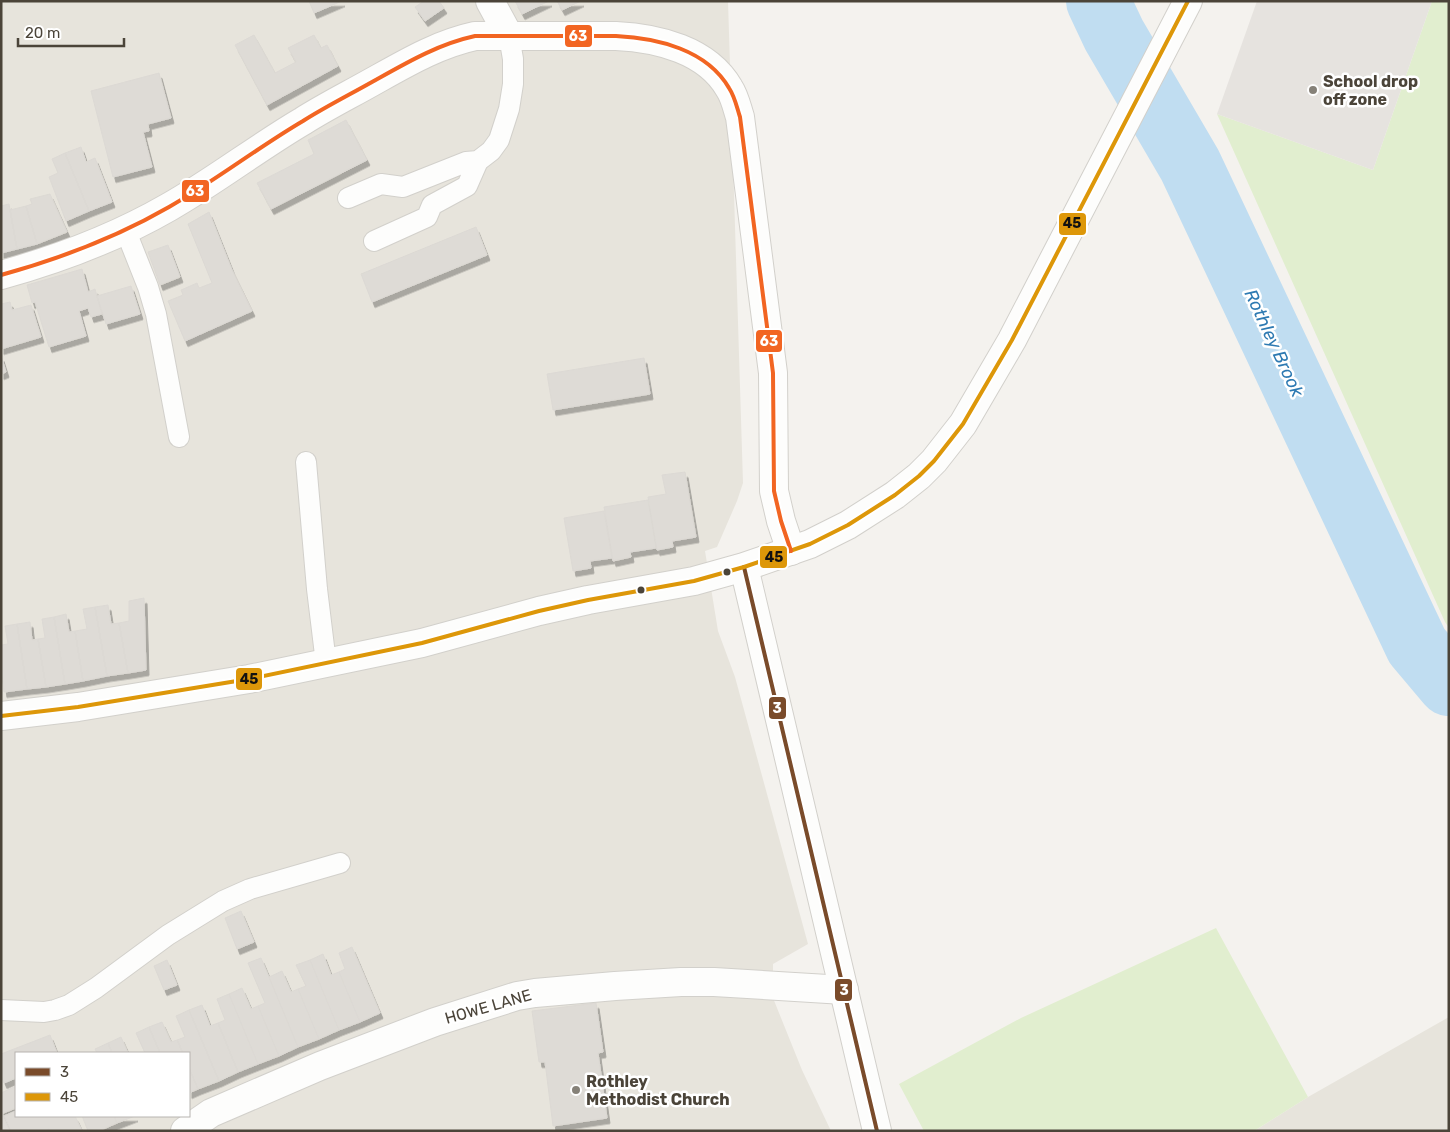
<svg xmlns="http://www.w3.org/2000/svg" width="1450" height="1132" viewBox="0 0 1450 1132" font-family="Rubik,sans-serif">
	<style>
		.residential { fill: #e7e4dc; fill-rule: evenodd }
		.green { fill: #e1eecf }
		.parking { fill: #e6e3df }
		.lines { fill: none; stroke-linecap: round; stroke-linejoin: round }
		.river { stroke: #c0ddf1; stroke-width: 64 }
		.building { fill: #dedbd6; stroke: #dcd9d4; filter: url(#shadow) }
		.service-casing { stroke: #d2d0cb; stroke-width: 22 }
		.minor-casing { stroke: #d2d0cb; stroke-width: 30 }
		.tertiary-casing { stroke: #d2d0cb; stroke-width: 30 }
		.service { stroke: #fdfdfc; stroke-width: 20 }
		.minor { stroke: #fdfdfc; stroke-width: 28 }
		.tertiary { stroke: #fdfdfc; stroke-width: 28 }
		.bus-1-casing { stroke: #fff; stroke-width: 8 }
		.bus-2-casing { stroke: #fff; stroke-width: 8 }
		.bus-3-casing { stroke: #fff; stroke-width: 8 }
		.bus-1 { stroke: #7a4b2a; stroke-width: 4 }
		.bus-2 { stroke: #dd9709; stroke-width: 4 }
		.bus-3 { stroke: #f26522; stroke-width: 4 }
		.poi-dot { fill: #868178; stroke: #fff; stroke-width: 2 }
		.bus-dot { fill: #4b4439; stroke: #fff; stroke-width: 2 }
		.labels { text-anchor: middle; stroke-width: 5; stroke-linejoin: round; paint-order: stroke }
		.poi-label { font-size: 16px; font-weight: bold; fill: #4b4439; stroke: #fff; text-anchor: start }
		.street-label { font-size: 16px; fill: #4b4439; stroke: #fff }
		.water-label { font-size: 18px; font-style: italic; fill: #2e7ab2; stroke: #fff }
		.line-badge { stroke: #fff; stroke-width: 2 }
		.badge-label { font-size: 14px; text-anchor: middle; font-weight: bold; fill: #fff }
		.pale-badge-label { font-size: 14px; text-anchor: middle; font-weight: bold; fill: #111 }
	</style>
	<defs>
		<filter id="shadow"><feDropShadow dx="3" dy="5.5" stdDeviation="0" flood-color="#0004"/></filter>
	</defs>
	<rect width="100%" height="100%" fill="#f4f2ee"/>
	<path class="residential" d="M1 1H728L743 483 737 501 717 547 705 551 718 631 735 677 808 944 773 964V998L802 1070 831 1131H1ZM16 1053H189V1116H16Z
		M1449 1017V1131H1254L1308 1097Z"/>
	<path class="green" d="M1432 1H1449V628L1445 622 1217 114 1373 170Z
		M1216 928 1308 1097 1254 1131H924L899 1084 1021 1018Z"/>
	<path class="parking" d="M1257 1H1432L1373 170 1217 114Z"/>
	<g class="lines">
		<path class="river" d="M1098 1 1114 35 1190 165 1417 646 1449 684"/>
	</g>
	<path class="building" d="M309 1H342L314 13Z
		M424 1H439L444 8 425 21 415 7Z
		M515 1H549L522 14Z
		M557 1H581L562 10Z
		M254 35 275 73 296 62 288 48 314 35 321 48 327 45 338 66 267 105 235 45Z
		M159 73 171 118 148 124 149 131 143 132 152 167 113 177 91 91Z
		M346 120 367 160 271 209 257 183 314 154 308 140Z
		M81 147 86 162 95 158 112 202 89 211 65 153Z
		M65 153 89 211 66 221 49 177 58 173 52 159Z
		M50 194 67 232 37 244 26 206 32 204 30 199Z
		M9 204 17 249 1 253V206Z
		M26 206 37 244 17 249 10 210Z
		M209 212 232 270 252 311 185 341 168 301 183 295 181 290 197 283 199 288 212 283 188 224Z
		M476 227 487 255 372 302 361 274Z
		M168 245 180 277 160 285 148 252Z
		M82 269 88 292 95 289 102 314 91 317 88 308 79 311 86 336 49 347 35 302 32 303 27 285Z
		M131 286 140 314 106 324 97 296Z
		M10 302 12 310 31 305 41 337 1 349V304Z
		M1 356 6 372 1 374Z
		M644 358 650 394 553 410 547 374Z
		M685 472 696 537 672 541 673 547 657 550 648 497 666 494 662 475Z
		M648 500 656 548 630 552 631 557 613 561 604 507Z
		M604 511 612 558 590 561 591 568 573 571 564 518Z
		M144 598 146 670 128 673 119 623 129 621V601Z
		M108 605 111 624 119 623 128 673 107 676 95 607Z
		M95 607 107 676 83 681 75 631 87 629 83 609Z
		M66 614 69 632 75 631 83 681 65 684 54 617Z
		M54 617 65 684 46 687 38 639 45 638 42 619Z
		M30 622 32 640 38 639 46 687 27 689 17 624Z
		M17 624 27 689 4 692 1 670V645L8 644 5 626Z
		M241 911 254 942 237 949 225 918Z
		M352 947 380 1013 360 1022 339 972 345 969 339 953Z
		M323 954 331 975 339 972 360 1022 339 1030 310 960Z
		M261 958 298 1047 279 1056 258 1006 265 1003 248 963Z
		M167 960 177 985 164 990 154 966Z
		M310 960 339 1030 319 1039 298 989 306 986 296 965Z
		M282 971 291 992 298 989 319 1039 298 1047 269 977Z
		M242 988 251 1009 258 1006 279 1056 258 1064 229 994Z
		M229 994 258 1064 238 1072 218 1023 225 1020 217 999Z
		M596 1003 603 1052 598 1053 607 1118 553 1126 545 1062H539L532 1011Z
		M202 1005 210 1026 218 1023 238 1072 219 1081 189 1010Z
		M189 1010 219 1081 198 1089 189 1068V1053H183L177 1040 185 1037 176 1016Z
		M162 1022 171 1042 177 1040 183 1053H160L149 1027Z
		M149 1027 160 1053H145L136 1033Z
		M50 1035 57 1053H16V1078L4 1083 1 1076V1054Z
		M121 1037 128 1053H112L108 1043Z
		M108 1043 112 1053H97L95 1049Z
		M189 1068 198 1089 189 1093Z
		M16 1086V1108L1 1114V1093Z
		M16 1111V1116H75L82 1131H50L49 1129 46 1131H11L4 1116Z
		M1 1114H2L10 1131H1Z
		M82 1116H114L117 1123 99 1131H88Z
		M114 1116H135L117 1123Z"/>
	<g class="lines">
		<defs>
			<path id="service" d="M348 198 381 184 403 187 466 162 478 161 491 151 499 140 509 109 513 84V59L509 36
				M125 229 148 287 156 314 179 437
				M374 241 427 217 432 205 467 186 478 161
				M306 462 317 589 326 663
				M1 1010 44 1012 55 1010 69 1005 96 988 168 935 223 901 250 889 340 863"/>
			<path id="minor" d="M490 1 509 36
				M1 275C59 259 117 237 169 207 215 181 257 148 303 121 325 107 349 95 372 82 406 63 438 44 475 36H616C658 38 707 50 729 88 735 97 737 108 740 117L773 373 774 491 781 521 791 551
				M185 1131 211 1113 320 1066 435 1022 517 996 535 993 615 986 681 982H714L844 990"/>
			<path id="tertiary" d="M744 567 877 1131
				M1 716 78 707 249 679 422 643 539 611 588 600 694 581 744 567 810 544 848 525 895 495 919 476 934 461 963 424 1012 340 1188 1"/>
		</defs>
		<use href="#service" class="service-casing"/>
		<use href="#minor" class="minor-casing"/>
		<use href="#tertiary" class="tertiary-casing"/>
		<use href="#service" class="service"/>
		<use href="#minor" class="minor"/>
		<use href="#tertiary" class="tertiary"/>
		<defs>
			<path id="bus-1" d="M744 567 877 1131"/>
			<path id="bus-2" d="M1 716 78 707 249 679 422 643 539 611 588 600 694 581 744 567 810 544 848 525 895 495 919 476 934 461 963 424 1012 340 1188 1"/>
			<path id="bus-3" d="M1 275C59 259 117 237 169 207 215 181 257 148 303 121 325 107 349 95 372 82 406 63 438 44 475 36H616C658 38 707 50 729 88 735 97 737 108 740 117L773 373 774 491 781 521 791 551"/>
		</defs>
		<use href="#bus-1" class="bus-1-casing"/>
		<use href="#bus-2" class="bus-2-casing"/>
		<use href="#bus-3" class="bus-3-casing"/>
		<use href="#bus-1" class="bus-1"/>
		<use href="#bus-2" class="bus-2"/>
		<use href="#bus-3" class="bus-3"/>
	</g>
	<g class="poi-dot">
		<circle cx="1313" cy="90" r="5"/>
		<circle cx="576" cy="1090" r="5"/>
	</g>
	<g class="bus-dot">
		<circle cx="727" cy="572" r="4.5"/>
		<circle cx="641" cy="590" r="4.5"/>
	</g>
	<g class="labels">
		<g class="poi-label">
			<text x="1323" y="87">School drop<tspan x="1323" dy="18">off zone</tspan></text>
			<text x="586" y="1087">Rothley<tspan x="586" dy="18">Methodist Church</tspan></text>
		</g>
		<g class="street-label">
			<text transform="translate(488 1006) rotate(-16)" y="6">HOWE LANE</text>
		</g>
		<g class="water-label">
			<text transform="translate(1274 343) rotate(65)" y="6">Rothley Brook</text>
		</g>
	</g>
	<g class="line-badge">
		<rect x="564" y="24" width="29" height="24" rx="5" fill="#f26522"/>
		<rect x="181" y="179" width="29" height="24" rx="5" fill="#f26522"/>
		<rect x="1058" y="212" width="29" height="24" rx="5" fill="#dd9709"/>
		<rect x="755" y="329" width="28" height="24" rx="5" fill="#f26522"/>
		<rect x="759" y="545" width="29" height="24" rx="5" fill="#dd9709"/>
		<rect x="235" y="667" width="28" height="24" rx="5" fill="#dd9709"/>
		<rect x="768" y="696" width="19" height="24" rx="5" fill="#7a4b2a"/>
		<rect x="834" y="978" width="19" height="24" rx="5" fill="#7a4b2a"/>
	</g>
	<g class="badge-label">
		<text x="578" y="41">63</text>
		<text x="195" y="196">63</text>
		<text x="769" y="346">63</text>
		<text x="777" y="713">3</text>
		<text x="844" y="995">3</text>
	</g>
	<g class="pale-badge-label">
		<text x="1072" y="228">45</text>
		<text x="774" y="562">45</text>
		<text x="249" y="684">45</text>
	</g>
	<rect width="1450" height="1132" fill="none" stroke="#4b4439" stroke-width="5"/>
	<rect x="15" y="1052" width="175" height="65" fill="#ffffff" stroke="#b7b4b0"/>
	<rect x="25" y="1068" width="25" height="8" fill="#7a4b2a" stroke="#b7b4b0"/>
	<text x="60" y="1077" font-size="15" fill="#4b4439">3</text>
	<rect x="25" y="1093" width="25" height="8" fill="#dd9709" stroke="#b7b4b0"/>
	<text x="60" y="1102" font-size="15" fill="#4b4439">45</text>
	<path d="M18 38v8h106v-8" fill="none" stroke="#4b4439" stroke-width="2.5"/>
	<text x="25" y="38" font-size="15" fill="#4b4439" stroke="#ffffff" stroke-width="4" paint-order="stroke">20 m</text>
</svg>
